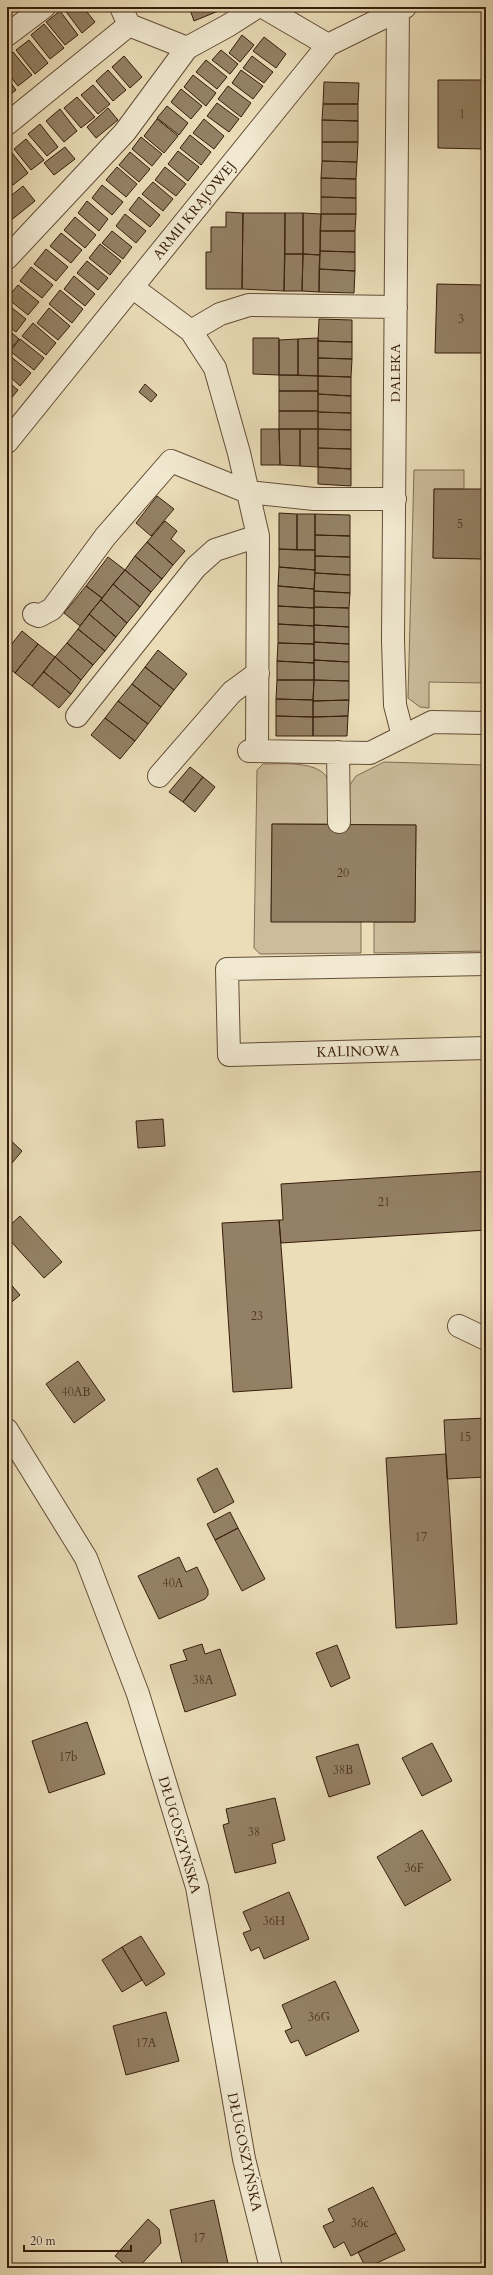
<svg xmlns="http://www.w3.org/2000/svg" width="493" height="2275" viewBox="0 0 493 2275" font-family="Cardo,serif">
	<style>
		.green { fill: #ccbc9b; stroke: #826c53 }
		.building { fill: #948165; stroke: #371d0b }
		.lines { fill: none; stroke-linecap: round; stroke-linejoin: round }
		.minor-casing { stroke: #644d36; stroke-width: 24 }
		.minor { stroke: #f1e9d1; stroke-width: 22 }
		.labels { text-anchor: middle; stroke-width: 3.5; stroke-linejoin: round; paint-order: stroke }
		.number-label { font-size: 12px; fill: #4e3622 }
		.street-label { font-size: 14px; fill: #371d0b; stroke: #f1e9d1 }
	</style>
	<rect width="100%" height="100%" fill="#eaddb8"/>
	<filter id="stains"><feTurbulence type="fractalNoise" baseFrequency=".005" numOctaves="4"/><feColorMatrix values="0 0 0 0 .2 0 0 0 0 .09 0 0 0 0 .02 0 0 0 .5 -.17"/></filter>
	<radialGradient id="worn" r=".72"><stop offset=".6" stop-color="#630" stop-opacity="0"/><stop offset="1" stop-color="#630" stop-opacity=".3"/></radialGradient>
	<path class="green" d="M414 470H464V489H434L433 558 486 559V683L429 682V708L420 707 408 698Z
		M384 762 486 765V951L374 953V922H415L416 825H346L349 786 356 776Z
		M263 764C280 764 323 760 328 781 331 794 330 810 331 824H272L271 921 361 922V953L260 954 254 948 257 770Z"/>
	<path class="building" d="M7 7H17L18 8 7 16Z
		M66 7H83L95 22 82 33 64 9Z
		M189 7H228L194 21Z
		M60 11 78 35 65 45 46 22Z
		M44 24 64 48 50 59 31 35Z
		M242 35 254 45 240 62 229 53Z
		M264 37 286 54 276 68 253 51Z
		M29 40 48 63 35 74 16 50Z
		M221 50 238 64 230 74 212 60Z
		M13 52 32 75 18 86 7 72V57Z
		M124 56 142 77 130 88 112 67Z
		M252 56 273 72 264 83 243 68Z
		M206 60 227 77 217 89 196 72Z
		M108 70 126 90 113 101 96 81Z
		M241 70 263 86 253 99 232 83Z
		M193 75 216 93 206 106 184 87Z
		M7 78 16 90 7 97Z
		M438 80H486V149L438 148Z
		M324 82 359 83 358 104H323Z
		M93 85 110 104 98 114 81 95Z
		M228 86 251 103 241 117 218 99Z
		M181 89 202 106 191 119 171 102Z
		M77 97 95 117 81 128 64 108Z
		M217 103 239 119 229 132 207 116Z
		M323 104H358V121L322 120Z
		M167 106 188 123 179 135 157 118Z
		M108 108 118 120 96 138 87 127Z
		M60 109 77 131 64 142 46 121Z
		M157 119 178 136 164 153 144 136Z
		M204 119 224 136 214 149 193 133Z
		M322 120 358 121V142H322Z
		M40 124 58 147 47 156 28 134Z
		M190 135 211 152 201 165 180 148Z
		M141 137 162 154 152 166 132 149Z
		M26 139 44 160 31 170 14 149Z
		M322 142H358L357 162 322 161Z
		M65 147 75 159 54 175 44 163Z
		M9 149 28 173 13 185 7 177V151Z
		M178 151 199 167 188 181 168 164Z
		M130 152 150 169 139 182 119 165Z
		M322 161 357 162 356 179 321 178Z
		M117 167 137 184 126 197 106 180Z
		M165 167 186 184 176 196 155 180Z
		M321 178 356 179V198L321 197Z
		M7 181 11 186 7 189Z
		M153 182 173 199 163 211 142 194Z
		M102 185 123 202 112 215 92 198Z
		M23 186 35 201 10 221 7 217V199Z
		M139 197 160 215 150 227 129 210Z
		M321 197 356 198V214H321Z
		M87 201 108 219 99 231 78 213Z
		M226 212 243 213 242 289H206V252H211V227H226Z
		M243 213H285L284 291 242 289Z
		M285 213H303V254H285Z
		M303 213 321 214 320 255 303 254Z
		M125 214 146 231 136 243 116 226Z
		M321 214H356L355 231H320Z
		M75 217 96 235 85 248 64 230Z
		M7 224 12 229 7 234Z
		M112 231 132 247 123 259 102 243Z
		M320 231H355V252L320 251Z
		M61 233 82 250 71 263 50 246Z
		M100 244 121 261 110 275 89 258Z
		M46 249 68 267 56 281 34 264Z
		M320 251 355 252V271L319 269Z
		M285 254H303L302 291H284Z
		M303 254 320 255 319 292 302 291Z
		M87 261 108 278 98 290 77 273Z
		M31 267 53 285 42 298 20 281Z
		M319 269 355 271 354 293 319 292Z
		M74 276 95 294 85 306 64 289Z
		M437 284 486 285V353H435Z
		M18 285 39 302 28 315 7 298Z
		M60 290 83 309 72 323 49 304Z
		M7 304 26 319 16 332 7 325Z
		M49 308 70 326 58 340 37 323Z
		M319 319 352 320V342L318 341Z
		M33 323 56 343 46 355 22 336Z
		M7 329 19 339 7 353Z
		M253 338H279V375L253 374Z
		M318 338V376L298 375V339Z
		M20 339 44 358 34 370 10 351Z
		M298 339V375H279V340Z
		M318 341 352 342V359L318 358Z
		M10 356 31 373 20 386 7 374V360Z
		M318 358 352 359 351 377 318 376Z
		M279 375 318 376V391H279Z
		M318 376 351 377V396L318 394Z
		M7 381 18 390 9 401 7 400Z
		M145 384 157 395 151 402 139 392Z
		M279 391H318V411H279Z
		M318 394 351 396V413L318 412Z
		M279 411H318V429H279Z
		M318 412 351 413V430L318 429Z
		M261 429H279L280 465H261Z
		M279 429H300V466L280 465Z
		M300 429H318V467L300 466Z
		M318 429 351 430V449L318 448Z
		M318 448 351 449V469L318 467Z
		M318 467 351 469V486L318 484Z
		M434 489H486V559L433 558Z
		M157 496 174 509 151 536 136 523Z
		M279 513 297 514V550L279 549Z
		M297 514H315V550H297Z
		M315 514 350 515V536L315 535Z
		M165 521 177 531 171 539 185 551 173 565 147 542Z
		M315 535 350 536V557L315 556Z
		M147 542 173 565 162 579 135 556Z
		M279 549 315 550V570L279 567Z
		M135 556 162 579 151 592 125 570Z
		M315 556 350 557V575L315 573Z
		M108 557 125 570 102 598 86 586Z
		M279 567 315 570 314 589 278 586Z
		M125 570 151 592 140 607 113 584Z
		M315 573 350 575V593L314 591Z
		M113 584 140 607 127 623 101 600Z
		M86 586 102 598 80 626 64 613Z
		M278 586 314 589V608L278 606Z
		M314 591 350 593 349 608 314 607Z
		M101 600 127 623 116 637 89 614Z
		M278 606 314 608V626L278 624Z
		M314 607 349 608V627L314 625Z
		M89 614 116 637 105 651 78 629Z
		M278 624 314 626V644L278 643Z
		M314 625 349 627V644L314 642Z
		M78 629 105 651 93 665 67 643Z
		M22 631 38 644 15 673 7 666V650Z
		M314 642 349 644V662L314 660Z
		M67 643 93 665 81 680 55 657Z
		M278 643 314 644V663L277 661Z
		M38 644 55 657 32 686 15 673Z
		M158 650 187 674 174 690 145 667Z
		M55 657 81 680 71 694 44 672Z
		M314 660 349 662V681L314 680Z
		M277 661 314 663V680H277Z
		M145 667 174 690 161 707 132 684Z
		M44 672 71 694 59 708 32 686Z
		M277 680H314L313 700 276 699Z
		M314 680 349 681V700L313 701Z
		M132 684 161 707 148 724 118 701Z
		M276 699 313 700V717L276 716Z
		M349 700 348 716 313 717V701Z
		M118 701 148 724 135 741 105 718Z
		M276 716 313 717V736H276Z
		M348 716 347 736H313V717Z
		M105 718 135 741 120 759 91 735Z
		M190 767 203 777 183 802 169 792Z
		M203 777 215 787 195 812 183 802Z
		M272 824 416 825 415 922H271Z
		M163 1119 165 1146 138 1148 136 1121Z
		M7 1137 22 1151 7 1169Z
		M486 1171V1230L281 1243 279 1220H283L281 1184Z
		M20 1216 62 1262 44 1278 7 1237V1228Z
		M279 1220 292 1388 233 1392 222 1223Z
		M7 1280 20 1295 7 1306Z
		M78 1361 105 1400 74 1423 46 1384Z
		M486 1418V1477L447 1479 444 1420Z
		M446 1454 457 1624 396 1628 386 1458Z
		M217 1468 234 1502 214 1513 197 1479Z
		M230 1512 238 1528 215 1540 207 1524Z
		M238 1528 265 1579 242 1591 215 1540Z
		M179 1557 186 1572 197 1567 208 1590V1595L205 1599 159 1619 138 1576Z
		M202 1644 205 1654 220 1649 236 1695 185 1712 170 1665 187 1660 183 1650Z
		M337 1645 350 1678 331 1687 316 1653Z
		M87 1722 105 1774 49 1793 32 1741Z
		M432 1743 452 1781 422 1796 402 1758Z
		M358 1744 370 1784 329 1797 316 1757Z
		M275 1798 285 1840 272 1844 276 1863 235 1873 223 1825 229 1823 226 1809Z
		M422 1830 451 1880 405 1906 377 1857Z
		M289 1892 309 1939 264 1959 259 1947 251 1951 243 1933 251 1930 243 1912Z
		M141 1936 165 1974 146 1986 122 1947Z
		M122 1947 142 1980 122 1992 102 1960Z
		M335 1981 359 2031 306 2056 298 2040 291 2043 285 2031 292 2028 282 2005Z
		M166 2012 179 2061 126 2075 113 2026Z
		M373 2187 396 2233 351 2256 344 2242 334 2248 323 2226 334 2221 328 2209Z
		M214 2200 229 2268H202V2266L183 2268 170 2210Z
		M148 2219 159 2229 161 2243 138 2268H129L115 2256Z
		M396 2233 405 2250 366 2268 358 2252Z"/>
	<g class="lines">
		<defs>
			<path id="minor" d="M121 7 129 25 187 48 229 25 257 7
				M263 7 328 45
				M398 7 393 640 395 705 403 736
				M7 35 44 7
				M7 124 129 25
				M7 258 125 132 187 48
				M132 287 191 331 215 368 239 453 258 536 257 751
				M191 331 220 314 249 305 396 307
				M7 442 328 45 405 7
				M34 614 39 616 52 609 105 537 171 461 248 492 314 499H395
				M77 716 196 567 215 550 258 536
				M249 751 370 753 432 722 486 723
				M338 752 339 822
				M159 776 232 692 258 673
				M486 964 227 969 229 1055 486 1048
				M459 1326 486 1339
				M7 1430 86 1558 138 1694 197 1887 244 2159 271 2268"/>
		</defs>
		<use href="#minor" class="minor-casing"/>
		<use href="#minor" class="minor"/>
	</g>
	<g class="labels">
		<g class="number-label">
			<text x="462" y="118">1</text>
			<text x="461" y="323">3</text>
			<text x="460" y="528">5</text>
			<text x="343" y="877">20</text>
			<text x="384" y="1206">21</text>
			<text x="257" y="1320">23</text>
			<text x="76" y="1396">40AB</text>
			<text x="465" y="1441">15</text>
			<text x="421" y="1541">17</text>
			<text x="173" y="1587">40A</text>
			<text x="203" y="1684">38A</text>
			<text x="68" y="1761">17b</text>
			<text x="343" y="1774">38B</text>
			<text x="254" y="1836">38</text>
			<text x="414" y="1872">36F</text>
			<text x="274" y="1925">36H</text>
			<text x="319" y="2021">36G</text>
			<text x="146" y="2047">17A</text>
			<text x="360" y="2227">36c</text>
			<text x="199" y="2242">17</text>
		</g>
		<g class="street-label">
			<text transform="translate(194 210) rotate(-51)" y="5">ARMII KRAJOWEJ</text>
			<text transform="translate(395 373) rotate(-90)" y="5">DALEKA</text>
			<text transform="translate(358 1051) rotate(-1)" y="5">KALINOWA</text>
			<text transform="translate(180 1835) rotate(74)" y="5">DŁUGOSZYŃSKA</text>
			<text transform="translate(245 2152) rotate(78)" y="5">DŁUGOSZYŃSKA</text>
		</g>
	</g>
	<rect width="493" height="2275" fill="none" stroke="#eaddb8" stroke-width="24"/>
	<rect x="8" y="8" width="477" height="2259" fill="none" stroke="#371d0b" stroke-width="2"/>
	<rect x="12" y="12" width="469" height="2251" fill="none" stroke="#371d0b"/>
	<path d="M24 2245v6h107v-6" fill="none" stroke="#371d0b" stroke-width="2"/>
	<text x="30" y="2245" font-size="12" fill="#371d0b" stroke="#f1e9d1" stroke-width="3" paint-order="stroke">20 m</text>
	<rect width="100%" height="100%" filter="url(#stains)"/>
	<rect width="100%" height="100%" fill="url(#worn)"/>
</svg>
